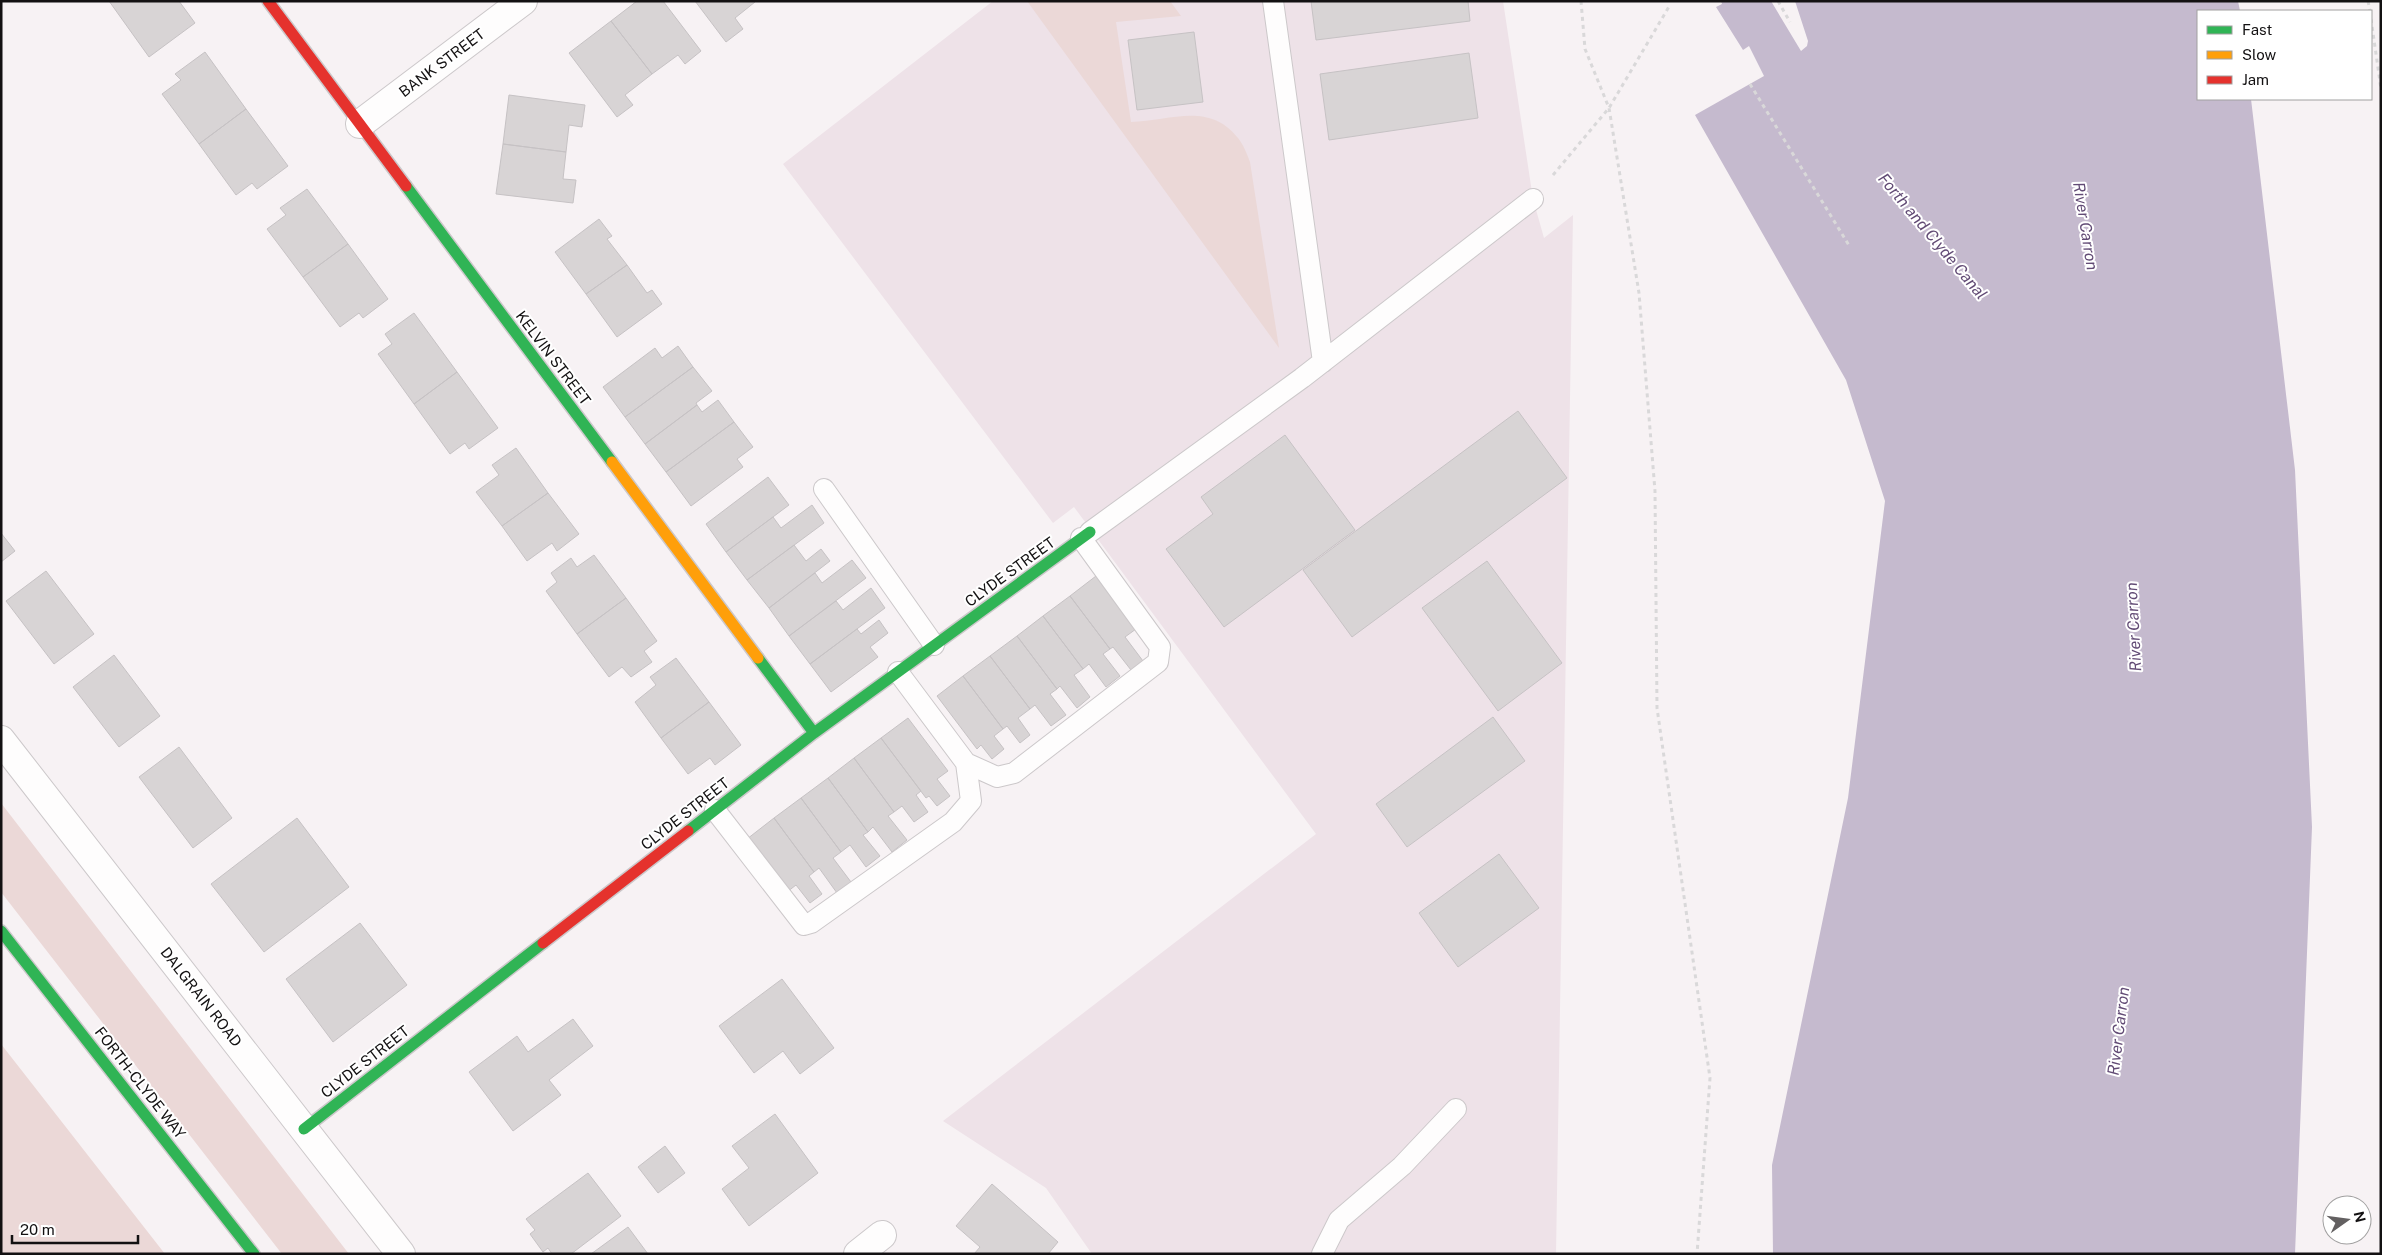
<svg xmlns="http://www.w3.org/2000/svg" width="2382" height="1255" viewBox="0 0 2382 1255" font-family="'Public Sans',sans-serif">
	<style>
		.built { fill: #eee2e8 }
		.green { fill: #ebd8d7 }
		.water { fill: #c5bace }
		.building { fill: #d8d4d5; stroke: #c6c2c4 }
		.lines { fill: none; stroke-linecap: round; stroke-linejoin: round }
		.lane-casing { stroke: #ccc8ca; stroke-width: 22 }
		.street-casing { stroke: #ccc8ca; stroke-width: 30 }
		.fast-casing { stroke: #ccc8ca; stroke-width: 14 }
		.slow-casing { stroke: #ccc8ca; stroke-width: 14 }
		.jam-casing { stroke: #ccc8ca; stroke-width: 14 }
		.path { stroke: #d9d8d9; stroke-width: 3; stroke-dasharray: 4 4; stroke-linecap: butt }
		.lane { stroke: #fefdfd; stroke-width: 20 }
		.street { stroke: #fefdfd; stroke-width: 28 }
		.fast { stroke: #30b455; stroke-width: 11 }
		.slow { stroke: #ff9f0a; stroke-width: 11 }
		.jam { stroke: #e5322d; stroke-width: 11 }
		.labels { text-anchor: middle; stroke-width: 4; stroke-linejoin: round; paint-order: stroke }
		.street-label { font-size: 15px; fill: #131112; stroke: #fff }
		.water-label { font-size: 16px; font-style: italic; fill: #624b75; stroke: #fff }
	</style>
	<rect width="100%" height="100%" fill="#f7f2f4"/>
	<path class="built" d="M993 1H1503L1533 199 1544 238 1573 215 1556 1254H1092L1046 1188 943 1121 1316 834 1074 507 1053 523 783 164Z"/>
	<path class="green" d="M1027 1H1170L1181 16 1116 22 1131 122C1170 121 1209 101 1238 138 1243 144 1247 154 1250 162L1279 348Z
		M1 803 349 1254H282L1 892Z
		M1 1044 165 1254H1Z"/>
	<path class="water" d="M1721 1H1771L1801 51 1807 46 1808 41 1795 1H2238L2240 11H2198V99H2251L2295 470 2312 827 2295 1254H1773L1772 1165 1848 798 1885 501 1846 380 1695 115 1764 76 1749 46 1743 50 1716 7 1722 4Z"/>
	<path class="building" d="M109 1H179L195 23 149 57Z
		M637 1H663L701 51 685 64 678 55 652 74 611 21Z
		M695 1H755V2L735 18 743 29 726 42Z
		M1311 1H1468L1470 21 1316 40Z
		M611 21 652 74 625 95 633 105 617 117 569 53Z
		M1194 32 1203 102 1137 110 1128 40Z
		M205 52 246 109 199 144 162 94 181 80 175 74Z
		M1469 53 1478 118 1329 140 1320 74Z
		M509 95 585 105 582 127 569 125 566 152 503 144Z
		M246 109 288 166 257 189 252 183 236 195 199 144Z
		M503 144 566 152 563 179 576 180 573 203 496 194Z
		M307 189 348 244 303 277 267 229 286 215 280 208Z
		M599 219 612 236 607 239 627 265 586 294 555 252Z
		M348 244 388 299 363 318 359 313 340 327 303 277Z
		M627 265 647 293 652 290 662 304 617 337 586 294Z
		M414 313 457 372 414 404 378 354 392 344 385 334Z
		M678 346 693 367 625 417 603 387 655 348 662 358Z
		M693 367 712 391 696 403 697 405 645 444 625 417Z
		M457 372 498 428 469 449 465 443 450 454 414 404Z
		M718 400 734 422 666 472 645 444 697 405 702 412Z
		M1518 411 1567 478 1352 637 1303 570Z
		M734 422 753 447 737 459 743 467 691 506 666 472Z
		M1285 435 1355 530 1224 627 1166 549 1213 514 1201 497Z
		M516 448 548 493 502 526 476 492 499 475 492 465Z
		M768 477 789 505 726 552 706 524Z
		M548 493 579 534 557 551 552 543 527 561 502 526Z
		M812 505 824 523 747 580 726 552 773 517 781 528Z
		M1 533 15 551 1 562Z
		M794 545 806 561 821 549 830 561 769 608 747 580Z
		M594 555 626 598 577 634 546 591 557 582 551 573 571 558 577 567Z
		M852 560 866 578 789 636 769 608 815 573 822 583Z
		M1487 561 1562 663 1498 711 1422 608Z
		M46 571 94 634 54 664 6 601Z
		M1096 576 1136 629 1125 637 1143 661 1131 670 1113 647 1110 649 1070 596Z
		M871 588 885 608 810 664 789 636 836 601 843 610Z
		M1070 596 1110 649 1103 654 1120 676 1106 687 1089 664 1083 669 1043 616Z
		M626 598 657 641 644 651 652 662 631 677 622 667 609 677 577 634Z
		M1043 616 1083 669 1074 675 1090 697 1077 708 1060 686 1057 689 1017 636Z
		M879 620 888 633 870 647 878 657 831 692 810 664 857 629 861 634Z
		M1017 636 1057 689 1050 694 1066 715 1051 726 1035 705 1030 709 990 656Z
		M114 655 160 716 119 747 73 687Z
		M990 656 1030 709 1018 718 1030 735 1020 743 1007 726 1003 729 963 676Z
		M676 658 709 702 661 738 635 702 656 685 650 677Z
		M963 676 1003 729 994 736 1004 749 992 759 981 745 977 749 937 696Z
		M709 702 741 745 715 765 710 758 688 774 661 738Z
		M1493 717 1525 761 1407 847 1376 804Z
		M908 718 948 771 937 779 950 796 937 806 929 796 926 798 881 738Z
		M881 738 921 791 916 795 928 812 914 822 902 806 894 812 854 758Z
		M179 747 232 818 193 848 139 777Z
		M854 758 894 812 888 816 907 840 892 852 873 827 868 832 828 778Z
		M828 778 868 832 863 835 880 856 866 867 850 845 841 852 801 798Z
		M801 798 841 852 833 858 851 882 837 893 819 868 814 872 774 818Z
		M297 818 349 887 264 952 211 884Z
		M774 818 814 872 809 876 822 894 810 903 796 885 787 892 747 839Z
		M1499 854 1539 908 1458 967 1419 913Z
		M360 923 407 985 333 1042 286 979Z
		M782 979 834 1048 800 1074 783 1051 754 1073 719 1026Z
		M573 1019 593 1046 549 1080 561 1095 513 1131 469 1072 517 1036 528 1052Z
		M775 1114 818 1173 749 1226 722 1189 749 1168 732 1146Z
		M665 1146 685 1173 658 1193 638 1167Z
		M588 1173 621 1216 571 1254H552L548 1248 543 1252 530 1234 535 1230 526 1219Z
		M992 1184 1058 1242 1048 1254H974L980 1247 956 1226Z
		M628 1227 648 1254H591Z"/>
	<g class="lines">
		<defs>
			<path id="lane" d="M1273 1 1323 362
				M824 489 934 645
				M1090 532 1302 378 1533 199
				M898 672 966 763 997 777 1014 773 1158 662 1160 647 1081 538
				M715 810 804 925 811 923 953 822 971 801 966 763
				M1322 1254 1339 1220 1402 1166 1456 1109"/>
			<path id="street" d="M360 124 523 1
				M1 740 401 1254
				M858 1254 882 1235"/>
			<path id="fast" d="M406 186 612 462
				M758 658 814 733
				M688 831 814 733 1090 532
				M1 931 254 1254
				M304 1129 543 943"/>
			<path id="slow" d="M612 462 758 658"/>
			<path id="jam" d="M268 1 406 186
				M543 943 688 831"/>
		</defs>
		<use href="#lane" class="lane-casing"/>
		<use href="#street" class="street-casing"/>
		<use href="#fast" class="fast-casing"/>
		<use href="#slow" class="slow-casing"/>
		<use href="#jam" class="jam-casing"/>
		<path class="path" d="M1581 1 1585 49 1609 108 1639 293 1655 491 1657 708 1710 1078 1697 1254
			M1778 1 1790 22
			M2368 1 2370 11
			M2371 19 2381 89
			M1750 84 1850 247
			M1553 175 1609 108 1670 5"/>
		<use href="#lane" class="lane"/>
		<use href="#street" class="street"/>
		<use href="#fast" class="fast"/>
		<use href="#slow" class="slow"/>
		<use href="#jam" class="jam"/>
	</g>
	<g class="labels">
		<g class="street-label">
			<text transform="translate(442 63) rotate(-37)" y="5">BANK STREET</text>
			<text transform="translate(553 358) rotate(53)" y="5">KELVIN STREET</text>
			<text transform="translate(1010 572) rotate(-36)" y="5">CLYDE STREET</text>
			<text transform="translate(685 814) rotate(-38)" y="5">CLYDE STREET</text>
			<text transform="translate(201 997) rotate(52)" y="5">DALGRAIN ROAD</text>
			<text transform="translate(365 1062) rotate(-38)" y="5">CLYDE STREET</text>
			<text transform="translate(140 1083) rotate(52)" y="5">FORTH-CLYDE WAY</text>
		</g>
		<g class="water-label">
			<text transform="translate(2086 226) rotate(81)" y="6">River Carron</text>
			<text transform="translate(1933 236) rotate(50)" y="6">Forth and Clyde Canal</text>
			<text transform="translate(2133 627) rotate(-93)" y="6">River Carron</text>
			<text transform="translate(2118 1031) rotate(-83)" y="6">River Carron</text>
		</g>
	</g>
	<rect width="2382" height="1255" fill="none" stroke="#131112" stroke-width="5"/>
	<rect x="2197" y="10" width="175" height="90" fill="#ffffff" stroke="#a1a0a0"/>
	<rect x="2207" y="26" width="25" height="8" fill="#30b455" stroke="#a1a0a0"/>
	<text x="2242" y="35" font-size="15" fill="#131112">Fast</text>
	<rect x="2207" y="51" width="25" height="8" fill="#ff9f0a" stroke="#a1a0a0"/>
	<text x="2242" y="60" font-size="15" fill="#131112">Slow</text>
	<rect x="2207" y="76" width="25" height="8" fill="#e5322d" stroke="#a1a0a0"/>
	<text x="2242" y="85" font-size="15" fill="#131112">Jam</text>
	<g transform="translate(2347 1220) rotate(76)"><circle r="24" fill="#ffffff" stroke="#a1a0a0"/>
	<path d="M0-4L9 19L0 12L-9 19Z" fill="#636061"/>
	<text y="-8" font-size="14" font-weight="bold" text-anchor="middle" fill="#131112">N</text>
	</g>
	<path d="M12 1235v8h126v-8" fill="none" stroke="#131112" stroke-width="2.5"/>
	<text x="20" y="1235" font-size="15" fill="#131112" stroke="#ffffff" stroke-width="4" paint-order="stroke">20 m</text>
</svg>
